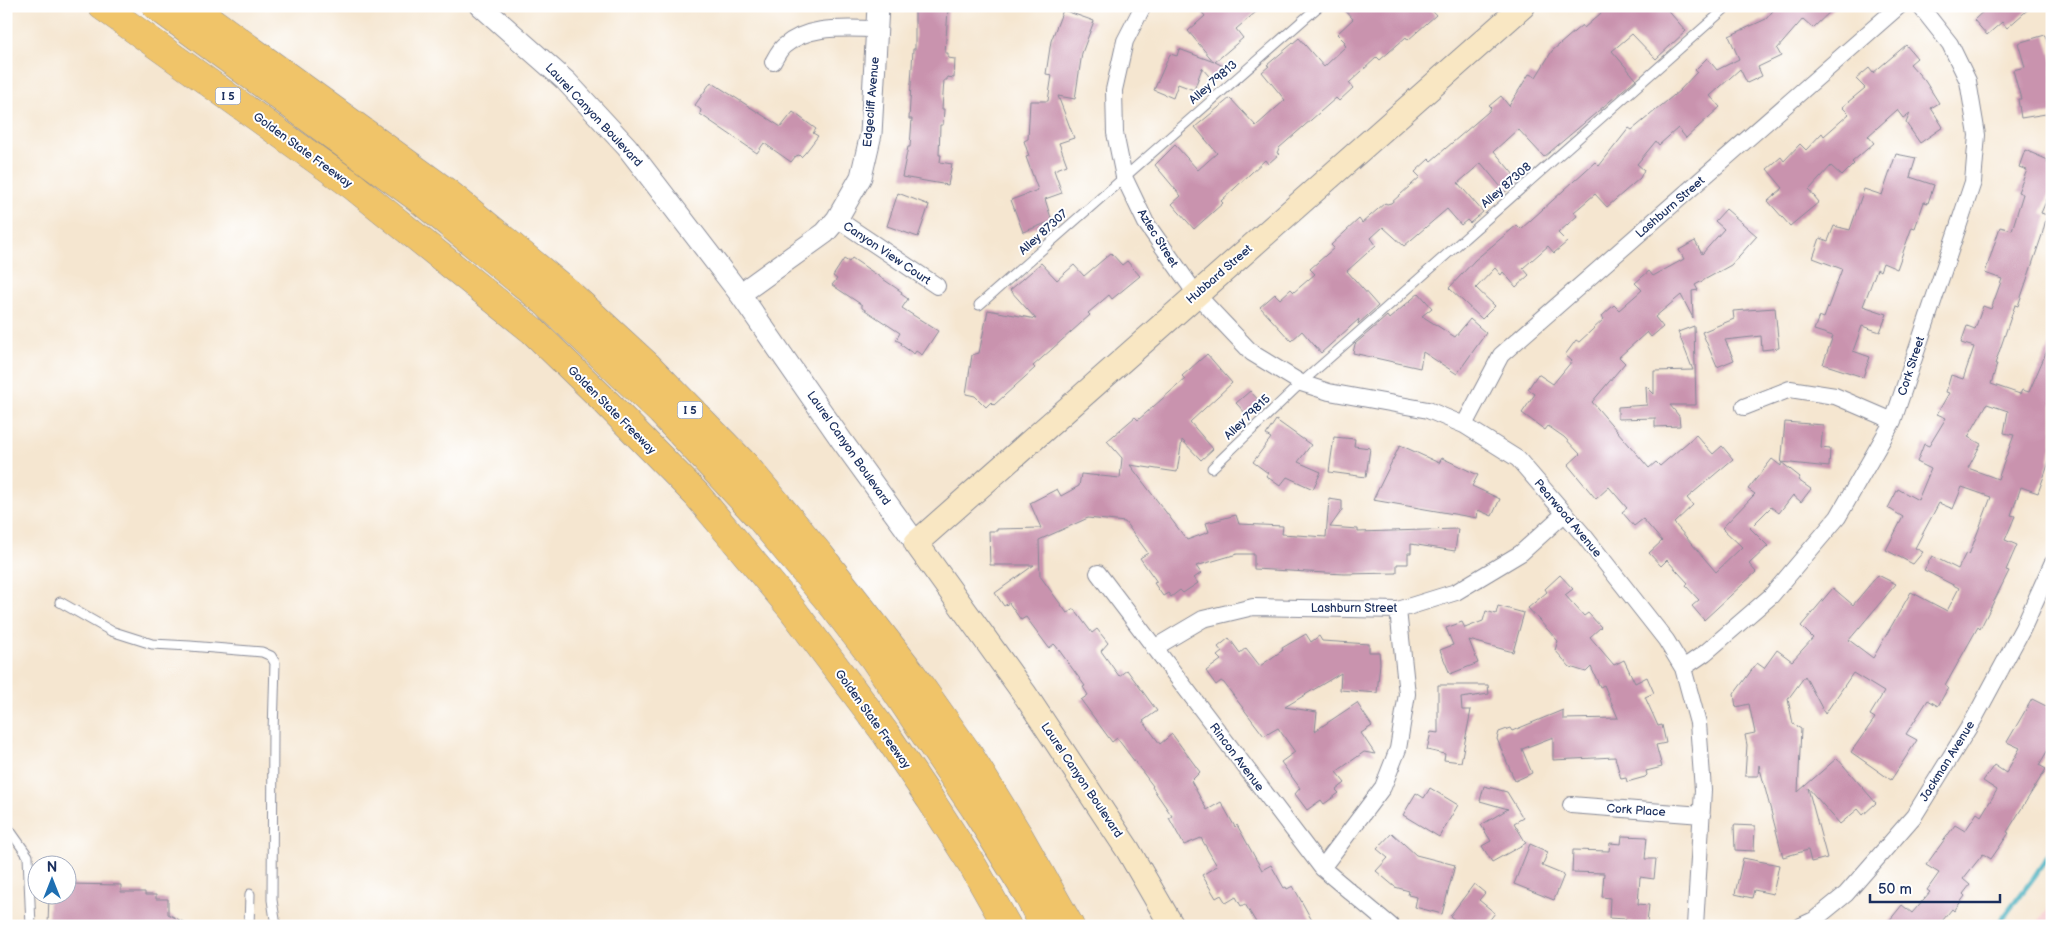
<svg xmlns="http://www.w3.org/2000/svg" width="2058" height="932" viewBox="0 0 2058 932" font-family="'Balsamiq Sans',sans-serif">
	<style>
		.built { fill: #f7cfd2 }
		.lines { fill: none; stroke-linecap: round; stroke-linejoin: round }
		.stream { stroke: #3dacbb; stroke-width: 5 }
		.building { fill: #c993ae; fill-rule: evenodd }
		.service-casing { stroke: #888a97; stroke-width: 11 }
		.minor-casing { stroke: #888a97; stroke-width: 18 }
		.tertiary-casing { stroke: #888a97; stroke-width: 23 }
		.secondary-casing { stroke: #888a97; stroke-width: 26 }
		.motorway-casing { stroke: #888a97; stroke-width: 29 }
		.service { stroke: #fff; stroke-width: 9 }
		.minor { stroke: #fff; stroke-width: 16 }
		.tertiary { stroke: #fff; stroke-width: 21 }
		.secondary { stroke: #f9e7c3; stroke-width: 24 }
		.motorway { stroke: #f0c469; stroke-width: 28 }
		.labels { text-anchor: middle; stroke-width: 4; stroke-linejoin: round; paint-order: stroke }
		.shield { fill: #fff; stroke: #5f6d8e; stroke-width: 1 }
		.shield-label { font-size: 11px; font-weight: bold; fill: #1b2f5e }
		.street-label { font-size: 12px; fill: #1b2f5e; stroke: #fff }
	</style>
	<rect width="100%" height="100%" fill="#fff"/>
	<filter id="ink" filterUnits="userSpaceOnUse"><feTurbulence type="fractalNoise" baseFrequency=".02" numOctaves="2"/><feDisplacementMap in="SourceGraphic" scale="10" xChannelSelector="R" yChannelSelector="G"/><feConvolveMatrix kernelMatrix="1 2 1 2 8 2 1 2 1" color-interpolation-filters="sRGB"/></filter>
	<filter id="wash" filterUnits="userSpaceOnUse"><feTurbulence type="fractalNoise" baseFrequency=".0096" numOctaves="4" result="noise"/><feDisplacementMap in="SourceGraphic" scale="20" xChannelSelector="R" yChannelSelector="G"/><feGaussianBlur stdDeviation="1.12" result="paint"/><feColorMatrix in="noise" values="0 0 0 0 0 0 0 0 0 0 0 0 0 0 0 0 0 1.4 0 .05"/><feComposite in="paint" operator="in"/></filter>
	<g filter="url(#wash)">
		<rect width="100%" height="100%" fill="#f5e6d0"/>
		<path class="built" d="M2052 902V926H2035Z"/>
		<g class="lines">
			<path class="stream" d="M1997 926 2034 877 2052 850"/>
		</g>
		<g id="blocks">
			<path class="building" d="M915 6H946V10H948L945 53H948V58L955 59 954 78 947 77V80H944L942 109H944L943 125H940L939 155H941L940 162 952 164 948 185 902 177 908 147H910L912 119H909L913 49H915Z
				M1197 6H1263L1236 29 1243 38 1215 62 1223 66 1214 82 1202 68 1194 90 1178 84 1173 98 1154 90 1170 54 1177 56 1179 49 1214 62 1188 31 1205 16Z
				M1341 6H1428L1436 15 1408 40 1406 37 1380 60 1377 57 1349 83 1353 88 1339 101 1336 98 1279 148 1277 153 1279 154 1268 164 1265 160 1221 201 1223 203 1194 229 1172 204 1181 196 1155 165 1175 145 1198 170 1217 153 1195 127 1230 98 1256 126 1285 100 1262 72 1269 66 1267 65 1299 38 1324 67 1346 46 1344 44 1345 42 1337 34 1353 19Z
				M1609 6H1664L1686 31 1656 59 1632 34 1612 51 1636 79 1544 157 1518 129 1494 151 1519 181 1505 192 1481 163 1458 183 1483 212 1470 223 1467 220 1461 225 1447 209 1404 246 1383 227 1371 238 1376 245 1347 271 1378 306 1358 324 1359 319 1321 353 1302 331 1291 341 1260 307 1275 294 1280 299 1291 289 1294 292 1315 274 1310 269 1334 248 1331 245 1359 219 1362 223 1385 203 1387 204 1391 203 1420 177 1415 172 1429 159 1431 161 1488 112 1491 108 1489 106 1501 96 1509 106 1529 74 1536 77 1552 51 1582 25 1584 28Z
				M1777 6H1836L1813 28 1803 19 1777 49 1781 56 1758 67 1762 76 1747 83 1740 69 1710 96 1720 107 1686 138 1678 128 1659 145 1656 141 1637 164 1644 170 1640 178 1607 207 1595 194 1574 212 1577 216 1558 233 1567 242 1554 253 1548 246 1523 268 1529 275 1516 287 1503 272 1501 275 1495 268 1476 288 1495 306 1482 319 1449 288 1475 260 1517 225 1521 229 1595 162 1599 166 1629 128 1632 130 1679 91 1697 72 1695 70 1707 58 1717 70 1739 59 1729 36 1766 19Z
				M1989 6H2032L2007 28 2002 22 1987 35 1974 20Z
				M1063 10 1094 21 1082 53 1075 99 1058 96 1074 138 1059 143 1067 165 1054 170 1062 193 1045 199 1052 221 1023 232 1011 200 1038 190 1026 157 1029 156 1024 141 1028 139 1030 101H1048L1052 75 1046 74 1051 41Z
				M2045 35 2052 60V113L2021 118 2018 99H2021L2013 70 2025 67 2018 43Z
				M1906 45 1917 58 1910 64 1925 81 1939 103 1931 108 1943 127 1920 143 1906 123 1910 113 1903 118 1897 110 1868 136 1874 143 1852 162 1854 164 1842 176 1831 166 1809 190 1819 202 1790 226 1768 201 1783 188 1767 169 1781 157 1784 161 1800 144 1806 150 1822 133 1824 136 1849 114 1842 107 1865 88 1856 79 1869 68 1873 73Z
				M711 82 781 127 793 112 816 129 813 133 818 136 805 153 801 157 799 155 796 156 791 162 764 143 757 153 700 114 701 110 695 105Z
				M2025 150 2048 160 2047 163 2052 165V188L2041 213 2047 215 2042 235 2018 306 2015 305 1995 364H1997L1991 384 2020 394 2022 390 2029 392 2052 339V441L2048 465 2038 493 2021 487 2011 515 2015 516 2005 540 2017 545 2006 570 2009 571 1980 629 1978 627 1945 686 1948 688 1938 706 1928 700 1906 734 1917 740 1891 780 1851 752 1875 718 1870 715 1884 692 1853 673 1825 714 1805 676 1788 699 1793 724 1801 729 1798 792 1837 758 1876 803 1863 815 1858 809 1840 824 1808 788 1827 858 1811 862 1808 850 1783 857 1759 765 1758 776H1745L1747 745 1745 735 1755 733 1749 704 1736 707 1734 694 1757 663 1764 668 1777 650 1792 661 1813 638 1801 626 1833 588 1853 605 1878 575 1896 584 1849 640 1873 658 1911 592 1947 611 1959 588 1924 570 1932 556 1958 569 1966 553 1969 555 1991 497 1962 487 1953 509 1939 503 1915 548 1923 552 1913 564 1886 550 1903 517 1888 508 1898 489 1918 500 1931 469 1917 462 1924 444 1929 446 1946 418 1937 414 1949 393 1946 392 1951 375 1963 379 1974 347 1961 343 1967 326 1975 329 1983 306 1991 309 2002 279 1985 273 2000 227 2012 230 2023 194 2018 192 2027 170 2019 167ZM1987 404 2008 411 2004 433 2014 435 1998 479 1968 468 1981 444 1968 437Z
				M1896 154 1916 158 1910 177 1934 185 1928 203 1924 202 1915 228 1912 227 1897 269 1883 263 1880 271 1877 269 1863 306 1887 314 1880 332 1862 326 1853 351 1870 357 1863 377 1823 364 1833 336 1814 330 1819 316 1824 318 1842 269 1813 258 1820 238 1828 241 1834 226 1850 230 1864 189 1882 195Z
				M898 193 929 205 918 237 887 226Z
				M1726 209 1757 236 1731 265 1695 285 1698 290 1692 291 1693 318 1681 295 1655 317 1663 327 1651 337 1647 332 1619 357 1625 363 1592 402 1649 468 1656 462 1660 466 1696 435 1713 454 1722 446 1733 459 1687 498 1693 505 1674 523 1716 572 1742 547 1722 528 1755 494 1748 489 1772 459 1781 466 1785 422 1823 425 1821 448 1830 449 1829 467 1781 462 1800 477 1798 480 1811 489 1801 502 1793 495 1779 513 1771 507 1750 528 1768 546 1749 564 1756 572 1704 620 1692 606 1699 600 1686 586 1688 583 1667 560 1661 566 1649 553 1662 541 1643 519 1634 526 1622 512 1627 508 1609 487 1596 499 1568 465 1580 454 1564 437 1548 426 1545 430 1522 413 1535 394 1528 389 1538 374 1553 384 1572 361 1565 355 1576 340 1579 342 1604 319 1602 316 1614 305 1619 310 1642 290 1635 283 1649 271 1653 276 1684 259 1679 250 1695 241 1702 254 1724 229 1715 221Z
				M1111 253 1122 265 1127 261 1140 276 1112 299 1109 295 1088 313 1090 315 1033 366 1035 368 994 405 991 402 986 407 975 396 966 394 972 355 979 353 988 310 1036 319 1010 290 1023 279 1041 263 1057 280 1074 265 1084 276Z
				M852 258 902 292 901 294 908 299 902 308 938 331 922 355 916 351 914 354 901 345 902 343 896 340 900 333 862 308V305L832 285 837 279 833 276 844 259 849 262Z
				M1419 293 1432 308 1422 316 1455 337 1470 319 1486 333 1457 374 1423 352 1420 368 1353 353 1355 344 1387 316 1389 319Z
				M1775 308 1779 348 1762 350 1761 336 1725 340 1734 360 1717 367 1702 332 1734 319 1733 311Z
				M1694 326 1696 405H1670L1679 416 1680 426 1655 427V418L1618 419V407L1647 405 1646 386 1654 394V371L1693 370 1678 332Z
				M1207 354 1232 383 1190 422 1213 449 1201 460 1182 440 1177 472 1130 465 1187 540 1209 532 1206 523 1236 515 1239 524 1283 526 1282 534 1326 537 1329 499 1342 501V510L1330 527 1358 529V532L1458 529 1455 551 1411 544V553H1408V564H1397V573L1344 574 1254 569V554H1237L1196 566 1201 573 1194 578 1198 583 1183 593 1180 590 1171 597 1168 593 1163 596 1154 583 1157 582 1140 558 1148 553 1125 522 1088 518 1039 540 1040 576 1067 613 1074 609 1092 633 1097 629 1108 643 1101 651 1119 676 1127 670 1157 711 1143 721 1160 744 1172 734 1200 772 1191 781 1207 810 1221 802 1235 827 1237 825 1262 870 1271 865 1284 888 1286 887 1287 889 1293 886 1315 926H1262L1257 924 1245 904 1241 906 1236 897 1226 903 1221 895 1216 898 1202 875 1217 866 1201 838 1184 845 1169 818 1172 816 1152 787 1153 786 1117 738 1112 742 1081 700 1088 695 1083 687 1085 686 1056 646 1054 644 1049 648 1026 617 1021 620 1009 603 1004 606 995 593 1034 565H990L989 531H997V529L1041 528 1030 503 1057 489 1061 496 1079 486 1081 474 1120 478 1122 458 1107 441 1135 417 1138 420 1185 379 1182 376Z
				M1250 391 1262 404 1248 416 1236 403Z
				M1276 420 1311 445 1298 462 1321 472 1313 489 1287 477 1280 486 1266 476 1268 473 1253 462 1271 438 1266 435Z
				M1334 437 1355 439 1354 446 1370 448 1366 477 1329 472Z
				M1400 445 1439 463 1442 458 1478 475 1472 486 1500 499 1492 516 1478 510 1477 518 1373 500Z
				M1560 575 1573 589 1565 595 1584 616 1588 613 1601 627 1590 637 1614 665 1624 660 1635 683 1647 677 1654 693 1645 697 1658 726 1662 725 1666 743 1656 745 1662 767 1646 771 1647 775 1645 777 1627 782 1626 778 1621 779 1615 757 1553 760V737L1522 749 1532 773 1515 781 1497 739 1499 732 1510 728 1512 731 1563 710V719L1618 718 1604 685 1600 687 1591 667 1586 672 1570 667 1555 650 1558 641 1528 608 1547 592 1545 589Z
				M1498 606 1524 613 1513 652 1469 640 1478 663 1450 674 1440 650 1453 645 1446 628 1462 622 1465 628 1483 621 1486 611 1496 614Z
				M1306 634 1311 642 1319 636 1322 641 1369 644V652H1379L1380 663 1377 693 1340 690 1341 673 1285 707 1317 712 1315 731 1357 703 1372 726 1361 733 1375 754 1364 752 1336 772 1345 783 1336 790 1339 793 1324 804 1321 800 1307 810 1295 794 1300 788 1281 762 1295 752 1278 728 1264 736 1224 683 1221 681 1216 685 1206 671 1221 660 1217 656 1222 652 1218 647 1229 638 1240 653 1246 648 1260 666 1283 650 1282 648Z
				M1438 685H1488L1489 694 1461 698 1462 710H1471L1461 762 1444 760 1445 754 1427 750 1431 732 1438 733Z
				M2032 699 2052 709V743L2039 765 2046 769 2007 832 2009 833 1991 859 1983 854 1963 879 1970 885 1963 894 1965 896 1954 911 1952 909 1938 926H1885L1902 905 1912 913 1930 892 1927 890 1939 873 1926 865 1955 825 1965 831 1977 813 1981 816 1997 790 1983 781 1994 765 2006 773 2020 748 2007 742Z
				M1484 786 1507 792 1523 818 1514 823 1526 843 1492 862 1482 846 1491 841 1481 825 1508 809 1480 801Z
				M1430 788 1458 805 1439 837 1403 815 1416 793 1424 798Z
				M1734 825 1755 826 1754 851 1735 850Z
				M1392 833 1416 855 1455 865 1442 914 1415 907 1417 897 1408 895 1409 891 1395 887 1376 871 1388 858 1377 849Z
				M1622 836 1647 837 1645 859H1656L1654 879 1640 877 1638 904 1649 905 1647 923 1626 922V919L1609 918 1610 898 1602 897 1604 873 1572 872 1573 850 1609 851 1610 843 1621 844Z
				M1530 844 1548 852 1542 866 1564 875 1554 900 1514 884Z
				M1743 858 1779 865 1773 894 1754 890 1752 898 1735 894Z
				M68 884 121 885V892H145V895H156V899H168V914L191 926H48L49 894H68Z
				M1474 884 1485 893 1479 900 1495 913 1485 926H1462L1450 916Z"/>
		</g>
	</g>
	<g filter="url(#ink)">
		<use href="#blocks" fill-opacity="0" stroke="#888a97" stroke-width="1"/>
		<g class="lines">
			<defs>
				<path id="service" d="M979 305 1319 6
					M1212 468 1301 383 1728 6
					M60 602 111 631 152 644 190 646 262 652 271 656 275 663 273 732 272 900 276 926
					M6 825 28 856 31 926
					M249 926 250 894"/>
				<path id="minor" d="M1143 6 1125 41 1114 90 1115 133 1124 177 1146 223 1196 294 1252 353 1301 383 1329 392 1428 410 1464 425 1518 459 1585 537 1666 640 1683 668 1698 723 1703 790 1695 926
					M773 62C776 57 779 50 784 46 810 24 845 29 877 29
					M837 219 937 286
					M1744 407 1790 389 1835 396 1893 421
					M1464 425 1501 355 1899 6
					M1098 573 1322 868 1391 926
					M1154 648 1203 619 1253 607 1398 610 1456 592 1521 553 1565 513
					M1683 668 1705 653 1771 596 1838 517 1893 421 1973 182 1977 135 1968 81 1950 44 1920 6
					M1571 805 1702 815
					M1322 868 1383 787 1398 749 1407 694 1398 610
					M1801 926 1814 920 1846 894 1914 816 1974 719 2023 628 2052 564"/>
				<path id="tertiary" d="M481 6 566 81 627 147 740 294 842 441 916 543
					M740 294 825 233 837 219 861 177 871 134 878 6"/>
				<path id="secondary" d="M1172 926 1128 850 1024 693 916 543 1523 6"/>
				<path id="motorway" d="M102 6 353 186 533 331 601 397 697 495 792 609 886 734 930 799 973 866 1007 926
					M156 6 415 196 545 302 661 412 758 516 833 606 874 659 975 809 1027 893 1044 926
					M191 6 448 193 571 295 648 366 745 465 820 555 910 671 970 756 1018 834 1070 926"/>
			</defs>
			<use href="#service" class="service-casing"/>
			<use href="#minor" class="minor-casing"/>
			<use href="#tertiary" class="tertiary-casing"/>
			<use href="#secondary" class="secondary-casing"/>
			<use href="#motorway" class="motorway-casing"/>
			<use href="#service" class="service"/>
			<use href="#minor" class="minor"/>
			<use href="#tertiary" class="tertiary"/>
			<use href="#secondary" class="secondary"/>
			<use href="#motorway" class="motorway"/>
		</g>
	</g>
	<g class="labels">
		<g class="shield">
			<rect x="215.5" y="87.5" width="25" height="17" rx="4"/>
			<rect x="677.5" y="401.5" width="25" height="17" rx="4"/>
		</g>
		<g class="shield-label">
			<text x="228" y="100">I 5</text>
			<text x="690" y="414">I 5</text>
		</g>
		<g class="street-label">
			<text transform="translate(1213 82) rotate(-41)" y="4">Alley 79813</text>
			<text transform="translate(871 102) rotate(-85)" y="4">Edgecliff Avenue</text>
			<text transform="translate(594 115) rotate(47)" y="4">Laurel Canyon Boulevard</text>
			<text transform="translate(303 150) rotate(36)" y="4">Golden State Freeway</text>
			<text transform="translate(1506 185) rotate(-41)" y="4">Alley 87308</text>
			<text transform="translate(1670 207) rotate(-41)" y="4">Lashburn Street</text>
			<text transform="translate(1043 232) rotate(-42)" y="4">Alley 87307</text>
			<text transform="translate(1158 238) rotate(58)" y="4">Aztec Street</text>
			<text transform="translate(887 253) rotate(34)" y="4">Canyon View Court</text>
			<text transform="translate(1219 274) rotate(-41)" y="4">Hubbard Street</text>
			<text transform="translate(1911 366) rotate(-72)" y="4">Cork Street</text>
			<text transform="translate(612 410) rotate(45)" y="4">Golden State Freeway</text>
			<text transform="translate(1247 417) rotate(-44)" y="4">Alley 79815</text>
			<text transform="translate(849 448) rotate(55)" y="4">Laurel Canyon Boulevard</text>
			<text transform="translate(1568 518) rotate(50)" y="4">Pearwood Avenue</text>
			<text x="1354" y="612">Lashburn Street</text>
			<text transform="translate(873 719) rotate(54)" y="4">Golden State Freeway</text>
			<text transform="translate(1237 757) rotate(53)" y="4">Rincon Avenue</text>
			<text transform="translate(1947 761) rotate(-58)" y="4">Jackman Avenue</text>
			<text transform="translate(1082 780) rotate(56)" y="4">Laurel Canyon Boulevard</text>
			<text transform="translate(1636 810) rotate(4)" y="4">Cork Place</text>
		</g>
	</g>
	<rect width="2058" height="932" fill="none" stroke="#fff" stroke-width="25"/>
	<g transform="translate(52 880)"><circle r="24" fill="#ffffff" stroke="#a4acbf"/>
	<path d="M0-4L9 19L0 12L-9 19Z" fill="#1f6fb2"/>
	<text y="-8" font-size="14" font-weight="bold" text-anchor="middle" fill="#1b2f5e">N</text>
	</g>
	<path d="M1870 894v8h130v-8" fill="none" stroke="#1b2f5e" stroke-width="2.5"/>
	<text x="1878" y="894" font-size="15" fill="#1b2f5e" stroke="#ffffff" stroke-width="4" paint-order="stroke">50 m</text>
</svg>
